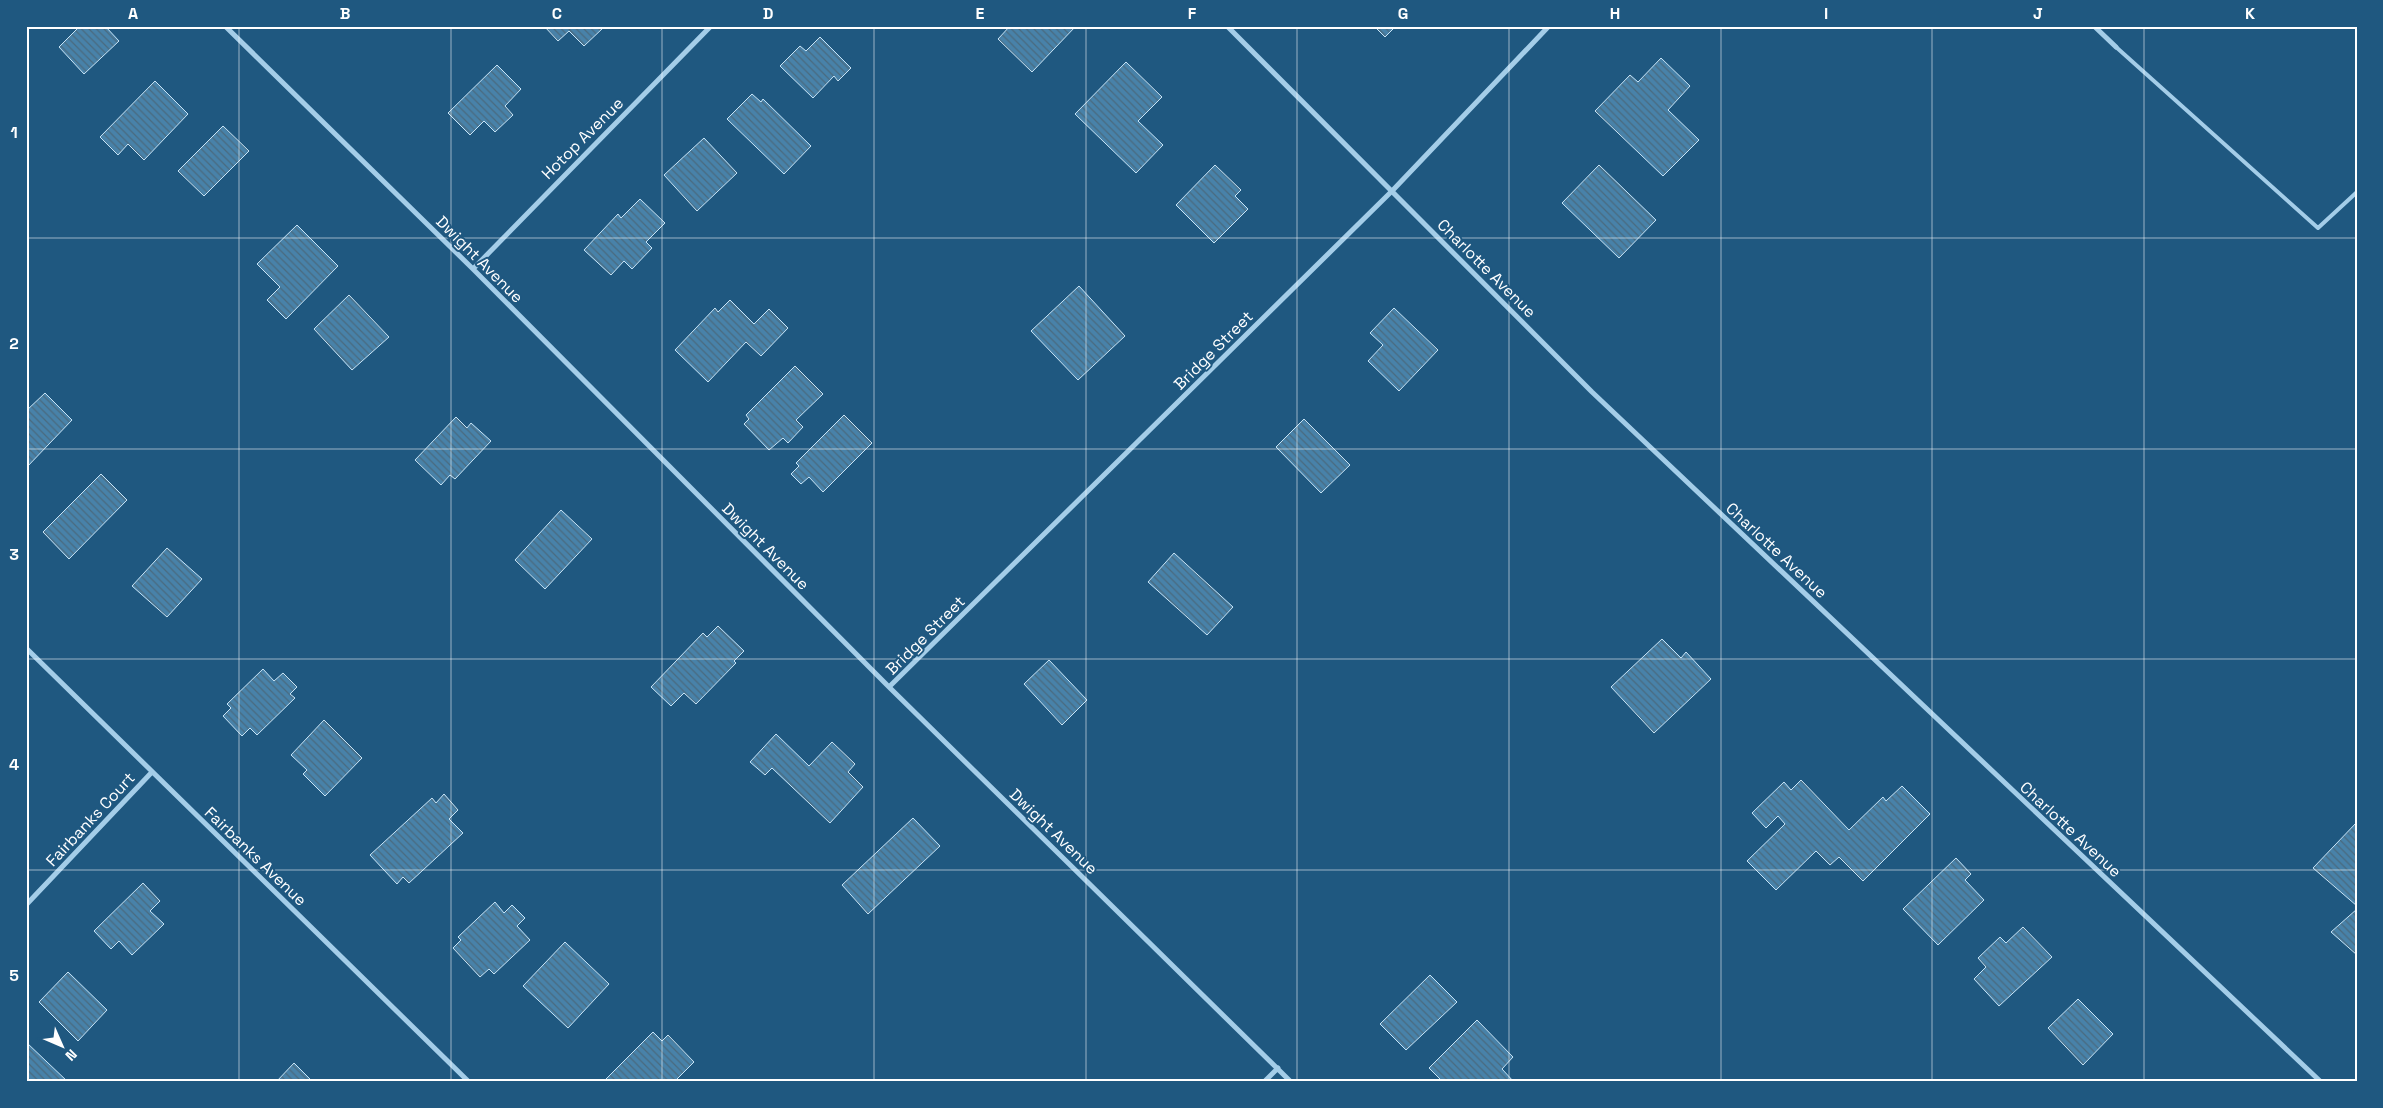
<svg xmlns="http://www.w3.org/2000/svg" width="2383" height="1108" viewBox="0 0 2383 1108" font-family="'Space Grotesk',sans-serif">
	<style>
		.building { fill: url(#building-back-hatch); stroke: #c8e4f6 }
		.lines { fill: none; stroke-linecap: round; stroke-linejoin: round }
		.service { stroke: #a4cde8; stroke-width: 4 }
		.minor { stroke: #a4cde8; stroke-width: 5 }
		.grid { fill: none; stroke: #fff; stroke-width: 1; stroke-opacity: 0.55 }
		.labels { text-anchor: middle; stroke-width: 4; stroke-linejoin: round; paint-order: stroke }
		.street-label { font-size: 16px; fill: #fff; stroke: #1f5880 }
		.neatline { fill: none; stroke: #fff; stroke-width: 2 }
		.grid-label { font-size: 16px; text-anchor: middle; font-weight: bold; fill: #fff }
	</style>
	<defs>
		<pattern id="building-back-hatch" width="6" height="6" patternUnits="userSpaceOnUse" patternTransform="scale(1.25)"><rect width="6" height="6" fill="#4882a9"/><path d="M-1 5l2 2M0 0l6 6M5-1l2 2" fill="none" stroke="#4a6a7f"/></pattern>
	</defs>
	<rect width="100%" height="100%" fill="#1f5880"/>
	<path class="building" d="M80 26H105L119 41 84 74 59 47Z
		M544 26H601L603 28 584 46 569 31 558 41Z
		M1010 26H1076L1032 72 998 39Z
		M1374 26H1396L1385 37Z
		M820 37 851 68 838 81 834 76 813 98 780 66 800 46 806 51Z
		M1661 58 1690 86 1668 110 1699 140 1663 176 1595 111 1630 75 1638 82Z
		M1126 62 1162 97 1138 121 1163 145 1136 173 1075 114Z
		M497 65 521 89 505 106 513 115 495 132 484 121 470 135 448 113Z
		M155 81 188 114 144 160 128 144 118 155 100 137Z
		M752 94 761 102 763 99 811 146 784 174 727 119Z
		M223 126 249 151 204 196 178 171Z
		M704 138 737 173 697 211 664 175Z
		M1215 165 1241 190 1235 196 1248 209 1214 243 1176 205Z
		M1599 165 1656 220 1619 258 1562 203Z
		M640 199 665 223 646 242 652 248 632 269 624 261 611 275 584 250 618 214 621 218Z
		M297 225 338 266 286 319 267 300 280 287 257 264Z
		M1079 286 1125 336 1078 380 1031 331Z
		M349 295 389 337 352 370 314 329Z
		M730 300 754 324 769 309 788 328 761 356 746 342 708 382 675 350 715 308 718 312Z
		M1394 308 1438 350 1399 391 1368 361 1383 345 1370 333Z
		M795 366 823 394 796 420 803 427 788 443 783 438 769 450 744 424 749 419 746 415Z
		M45 393 72 420 26 468V411Z
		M844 415 872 443 823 492 809 477 801 484 791 474 799 466 796 463Z
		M456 417 467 428 471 423 491 441 455 479 450 475 441 485 415 460Z
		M1304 419 1350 465 1321 493 1276 447Z
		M101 474 127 500 69 559 43 532Z
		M561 510 592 539 545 589 515 560Z
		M167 548 202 579 167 617 132 586Z
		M1174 553 1233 607 1207 635 1148 582Z
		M718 626 744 651 734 661 736 663 696 704 684 693 671 706 651 687 703 633 707 637Z
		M1662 639 1681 658 1686 652 1711 679 1654 733 1611 687Z
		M1049 660 1087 700 1062 725 1024 684Z
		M263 669 274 681 283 673 297 687 290 694 295 698 257 735 250 728 242 736 223 716 231 708 227 704Z
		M324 720 362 758 325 796 303 774 307 770 291 755Z
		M776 734 809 766 832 742 855 764 848 772 863 787 830 823 772 768 765 775 750 762Z
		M1801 780 1849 830 1883 797 1886 801 1902 786 1930 814 1863 881 1839 857 1830 865 1816 851 1776 890 1747 861 1785 824 1778 816 1766 828 1752 813 1784 782 1791 790Z
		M444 794 458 810 449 819 463 833 409 883 403 877 397 884 370 855 432 798 436 803Z
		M913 818 940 846 868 914 842 885Z
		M2357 822V906L2313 868Z
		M1956 858 1971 874 1965 880 1984 900 1938 945 1903 909Z
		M143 883 160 901 150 911 164 924 132 955 119 941 111 949 94 931Z
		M495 902 504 913 512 905 525 918 517 926 530 940 494 974 489 969 480 977 453 948 461 940 458 937Z
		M2357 909V955L2331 932Z
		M2023 927 2052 957 1999 1006 1974 979 1986 967 1978 958 2000 937 2006 943Z
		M565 942 609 984 568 1028 523 986Z
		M68 972 107 1010 78 1041 39 1002Z
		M1430 975 1457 1002 1406 1050 1380 1024Z
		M2078 999 2113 1034 2083 1065 2048 1028Z
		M1477 1020 1513 1057 1502 1069 1514 1082H1443L1429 1068Z
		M653 1032 662 1041 668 1035 694 1062 674 1082H603Z
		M26 1042 67 1081 66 1082H26Z
		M294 1063 313 1082H276Z"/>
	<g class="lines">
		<path class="service" d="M2116 47 2318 228 2357 192"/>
		<path class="minor" d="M225 26 473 269 889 687 1291 1082
			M1227 26 1592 392 2321 1082
			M2094 26 2116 47
			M473 269 711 26
			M26 648 469 1082
			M889 687 1393 190 1549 26
			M26 905 152 772
			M1264 1082 1278 1068"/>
	</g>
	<path class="grid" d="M239 26V1082M451 26V1082M662 26V1082M874 26V1082M1086 26V1082M1297 26V1082M1509 26V1082M1721 26V1082M1932 26V1082M2144 26V1082M26 238H2357M26 449H2357M26 659H2357M26 870H2357"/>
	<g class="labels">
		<g class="street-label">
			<text transform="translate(582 138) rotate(-45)" y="6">Hotop Avenue</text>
			<text transform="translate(480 259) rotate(45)" y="6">Dwight Avenue</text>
			<text transform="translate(1487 268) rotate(45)" y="6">Charlotte Avenue</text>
			<text transform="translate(1213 350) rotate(-45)" y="6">Bridge Street</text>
			<text transform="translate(766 546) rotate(45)" y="6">Dwight Avenue</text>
			<text transform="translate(1777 550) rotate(43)" y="6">Charlotte Avenue</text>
			<text transform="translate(925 635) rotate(-45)" y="6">Bridge Street</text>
			<text transform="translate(90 819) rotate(-47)" y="6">Fairbanks Court</text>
			<text transform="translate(2071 829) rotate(43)" y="6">Charlotte Avenue</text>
			<text transform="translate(1054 831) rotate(44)" y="6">Dwight Avenue</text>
			<text transform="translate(256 856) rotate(44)" y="6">Fairbanks Avenue</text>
		</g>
	</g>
	<rect width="2383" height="1108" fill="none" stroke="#1f5880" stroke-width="55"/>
	<g transform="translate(62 1046) rotate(135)" stroke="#1f5880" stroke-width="4" paint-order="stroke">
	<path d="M0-4L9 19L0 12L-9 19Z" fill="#ffffff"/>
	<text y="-8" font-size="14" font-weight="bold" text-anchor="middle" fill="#ffffff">N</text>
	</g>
	<rect x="28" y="28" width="2328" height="1052" class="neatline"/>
	<g class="grid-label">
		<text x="133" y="19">A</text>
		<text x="345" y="19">B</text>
		<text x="557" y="19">C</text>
		<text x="768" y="19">D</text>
		<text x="980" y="19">E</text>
		<text x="1192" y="19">F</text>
		<text x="1403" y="19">G</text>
		<text x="1615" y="19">H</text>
		<text x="1826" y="19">I</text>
		<text x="2038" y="19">J</text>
		<text x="2250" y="19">K</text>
		<text x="14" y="138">1</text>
		<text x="14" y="349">2</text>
		<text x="14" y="560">3</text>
		<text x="14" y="770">4</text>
		<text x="14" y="981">5</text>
	</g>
</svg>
